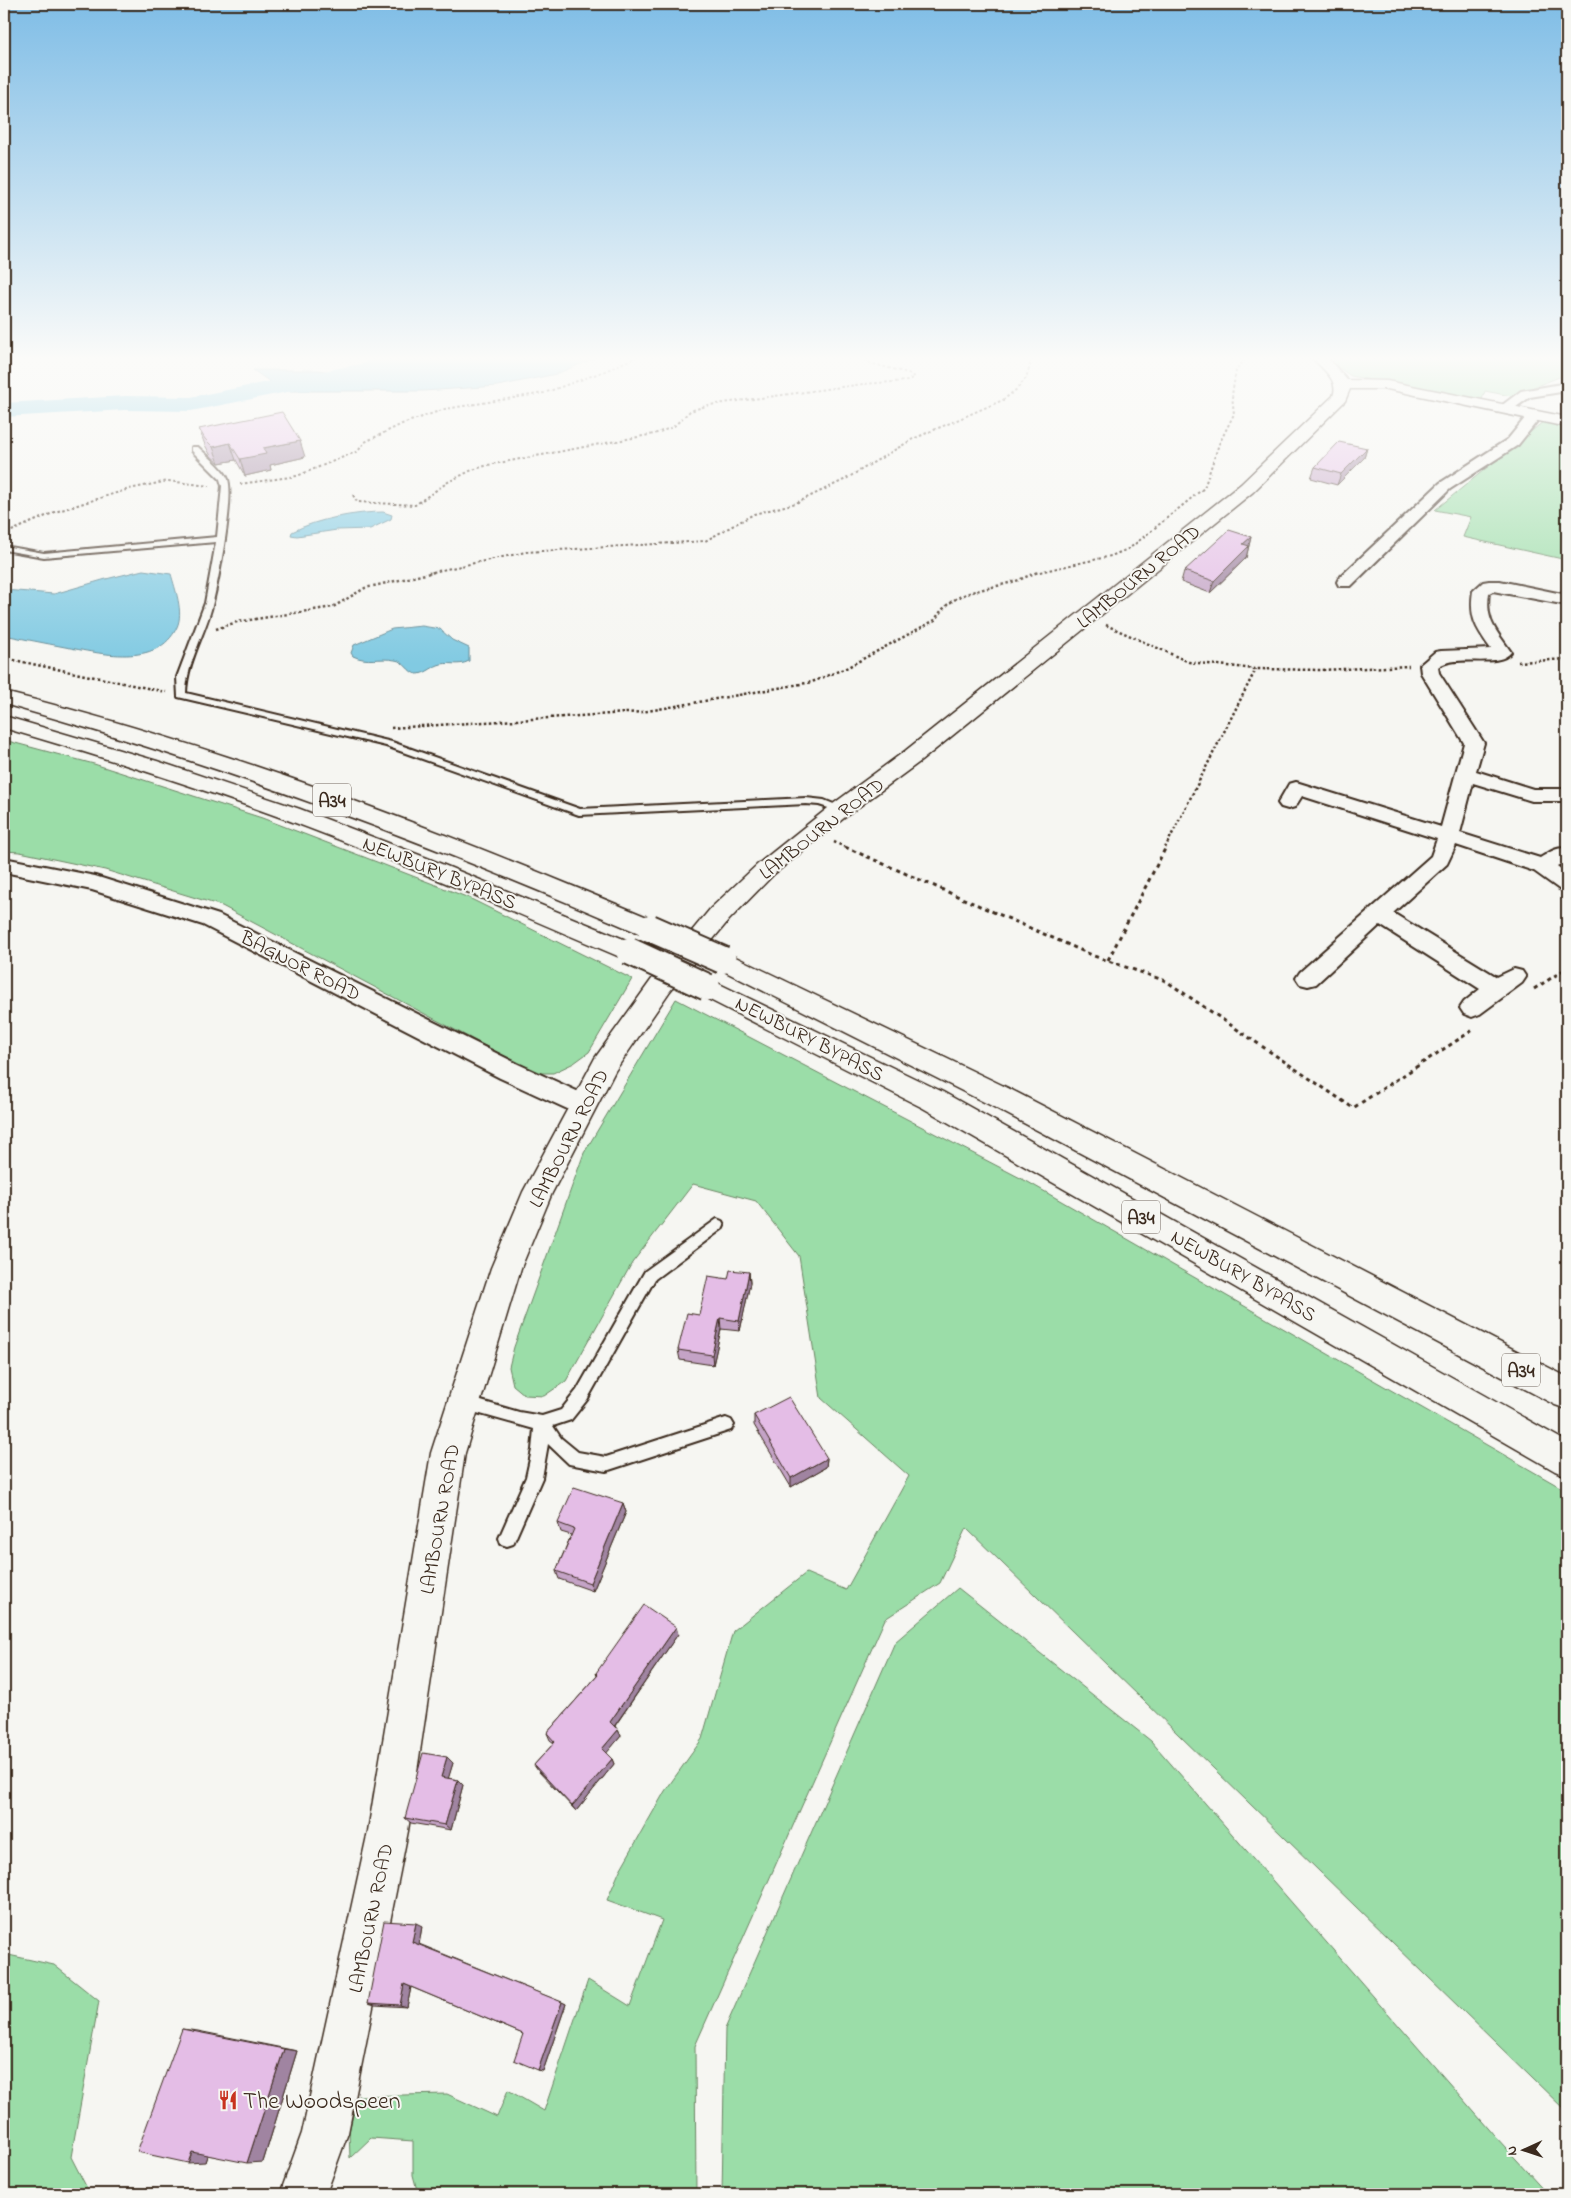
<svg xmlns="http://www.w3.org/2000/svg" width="1571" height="2198" viewBox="0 0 1571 2198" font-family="'Indie Flower',sans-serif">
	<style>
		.green { fill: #9bdda8; stroke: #6b8463 }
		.water { fill: #81cae2; stroke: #658a94 }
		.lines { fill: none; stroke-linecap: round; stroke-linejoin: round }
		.river { fill: #81cae2; fill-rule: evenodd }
		.service-casing { stroke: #3b2a1e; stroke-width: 4 }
		.minor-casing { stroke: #3b2a1e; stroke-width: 4 }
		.tertiary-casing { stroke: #3b2a1e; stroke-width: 3 }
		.trunk-casing { stroke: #3b2a1e; stroke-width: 3 }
		.path-far2 { stroke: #3b2a1e; stroke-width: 2; stroke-dasharray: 2.5 2.5; stroke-linecap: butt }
		.path-far1 { stroke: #3b2a1e; stroke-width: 2.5; stroke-dasharray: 2.5 2.5; stroke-linecap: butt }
		.path { stroke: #3b2a1e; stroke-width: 3; stroke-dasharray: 4 4; stroke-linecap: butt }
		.service { fill: #f6f6f2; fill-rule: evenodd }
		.minor { fill: #f6f6f2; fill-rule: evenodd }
		.tertiary { fill: #f6f6f2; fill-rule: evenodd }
		.trunk { fill: #f6f6f2; fill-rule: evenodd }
		.trunk-bridge-casing { stroke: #3b2a1e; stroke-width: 30; stroke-linecap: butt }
		.trunk-bridge { stroke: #f6f6f2; stroke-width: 26 }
		.wall { fill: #c4a3c6; stroke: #3b2a1e }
		.shaded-wall { fill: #a084a1; stroke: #3b2a1e }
		.building { fill: #e4bde6; stroke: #3b2a1e }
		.labels { text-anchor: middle; stroke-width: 4; stroke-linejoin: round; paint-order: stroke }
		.shield { fill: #f6f6f2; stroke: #73675e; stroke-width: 1 }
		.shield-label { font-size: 19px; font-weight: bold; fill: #3b2a1e }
		.street-label { font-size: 20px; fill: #3b2a1e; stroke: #f6f6f2 }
		.near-poi-label { font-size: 24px; fill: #3b2a1e; stroke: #f6f6f2; text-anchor: start }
	</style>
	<rect width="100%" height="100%" fill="#f6f6f2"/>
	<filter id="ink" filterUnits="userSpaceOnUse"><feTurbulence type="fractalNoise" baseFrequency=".02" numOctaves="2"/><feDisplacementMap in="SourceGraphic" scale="10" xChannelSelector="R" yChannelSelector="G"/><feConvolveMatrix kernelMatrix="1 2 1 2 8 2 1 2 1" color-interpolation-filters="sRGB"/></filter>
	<g filter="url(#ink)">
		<path class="green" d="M1328 356H1567V374L1511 396 1485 391 1481 402 1351 376 1339 368Z
			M1544 421 1567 426V560L1463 537 1471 517 1435 510Z
			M4 740 94 764 262 818 364 857 469 898 632 979 589 1052 574 1063 553 1073H536L222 906 105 870 20 852 4 851Z
			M676 999 1028 1182 1567 1491V2112L966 1528 940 1583 885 1619 695 2046 696 2194H418L413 2175V2141L371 2138 350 2158 349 2131 358 2096 447 2094 497 2117 508 2090 544 2111 588 1980 630 2006 662 1920 607 1900 620 1870 665 1791 702 1739 733 1631 806 1573 846 1590 909 1476 821 1398 799 1256 756 1201 693 1184 632 1263 566 1381 544 1396 525 1395 513 1385 509 1367 514 1347 584 1153Z
			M958 1588 1151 1741 1495 2136 1548 2194H722L725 2029 895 1642Z
			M4 1954 54 1965 99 2001 71 2157 90 2194H4Z"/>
		<path class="water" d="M391 356H600L556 374 498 386 423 391H283L253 370H317L334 372 364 366Z
			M383 512 392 515 391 519 370 529 337 530 297 536 291 535 292 532C316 519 357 512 383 512Z
			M143 570 171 574C175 589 184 612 177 627 158 669 99 653 65 647 44 643 24 639 4 635V590L54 594 106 579Z
			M422 626 440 629 452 640 469 648V661C458 667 448 661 438 665 431 668 425 674 417 674 408 673 405 661 395 660 380 657 367 663 353 656L351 653 354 645 392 629Z"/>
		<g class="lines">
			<path class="river" d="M380 356H410L407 361 379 374 191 411 125 410 4 417V403L125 396 191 397 365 363Z"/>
			<defs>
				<path id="service" d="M192 447H198C207 456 221 466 227 477 236 492 218 582 213 602 206 633 187 661 186 693L392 742 580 809 806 798 824 800 846 809 841 812 819 805 806 804 579 815 386 746 178 697 177 677 205 603 216 542 44 557 4 550V546L44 553 217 537 222 486 220 479 192 451Z
					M717 1219 722 1221 724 1225 722 1229 655 1279 587 1400 571 1420 553 1426 561 1438 578 1452 606 1457 726 1418 731 1420 734 1425 731 1430 606 1471 569 1464 548 1444 542 1478 513 1544 507 1546 501 1544 499 1538 526 1477 532 1450 534 1429 459 1408 457 1403 459 1398 464 1396 519 1412 542 1416 561 1410 577 1390 645 1271Z"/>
				<path id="minor" d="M1567 383V391L1530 397 1509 412H1499L1497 409 1521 391Z
					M1535 411 1542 415 1518 445 1450 489 1351 586H1339L1337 582 1339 578 1440 483 1508 439 1530 412Z
					M1489 581H1500L1567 595V605L1493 591 1489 593C1485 621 1496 630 1511 652 1499 669 1456 653 1438 667L1439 673 1484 743 1476 771 1533 789H1567V801H1532L1473 783 1460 833 1540 858C1549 853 1557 846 1567 849V860L1557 866 1567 874V891L1559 889 1534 871 1456 845 1447 864 1393 913 1497 977 1514 969 1522 971 1526 977 1522 983 1480 1014 1472 1017 1464 1014 1460 1008 1464 1002 1480 989 1380 925 1316 984 1308 986 1300 984 1296 978 1300 972 1431 856 1437 839 1302 796 1295 807 1288 809 1281 807 1278 803 1289 784 1296 782 1441 827 1464 743 1421 673 1420 665 1435 652 1441 651 1491 649C1476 628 1469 618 1473 591L1483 582Z
					M4 858 95 876 219 915 518 1064 592 1098 596 1105 592 1112 583 1115 574 1112 500 1078 203 925 92 890 4 872Z"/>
				<path id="tertiary" d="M1311 356H1326L1347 380 1387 381 1567 417V427L1387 389H1350L1345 401 1253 492 921 761 849 814 774 874 729 920 670 991 615 1071 552 1193 521 1268 465 1453 408 1831 348 2133 326 2194H280L302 2133 368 1831 431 1453 491 1268 523 1192 595 1058 652 979 711 908 758 864 833 804 905 751 1241 484 1333 396C1340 379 1320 368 1311 356Z"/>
				<path id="trunk" d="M4 692C229 748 446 832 659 922L662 928 659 934 650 936 641 934C433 844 223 765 4 704Z
					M4 716 157 761 300 809 427 858 638 945 641 951 638 957 629 960 620 957C523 916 426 873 327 835 221 794 113 760 4 728Z
					M723 951 1008 1088 1567 1377V1409L1555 1405 988 1104 714 966 710 960 714 954Z
					M707 978 943 1092 1567 1442V1476L1555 1471 923 1108 698 994 694 987 698 980Z"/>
			</defs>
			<use href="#service" class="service-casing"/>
			<use href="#minor" class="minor-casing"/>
			<use href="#tertiary" class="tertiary-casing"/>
			<use href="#trunk" class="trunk-casing"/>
			<path class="path-far2" d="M240 484 297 476 358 451 365 442 402 424 445 409 544 393 605 371 638 356
				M353 495 357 502 415 505 448 482 472 470 488 465 654 434 673 427 690 411 709 405 863 384 907 381 914 377 908 373 870 363 867 361 869 356
				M7 533 55 512 129 489 168 481 209 486
				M428 573 526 552 705 541 754 514 796 503 844 480 913 439 1003 400 1017 389 1026 378 1030 366V356
				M1035 573 1111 556 1130 548 1204 488 1219 444 1234 414 1232 395 1236 371 1247 356"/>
			<path class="path-far1" d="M1106 625 1189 662 1256 669 1322 670 1409 666
				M216 629 237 622 333 607 365 588 434 572
				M4 658 166 692
				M1518 662 1567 659
				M391 728 642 712 812 682 846 668 935 620C952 590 983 591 1012 582 1021 580 1029 575 1038 572
				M834 842 847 848
				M1165 848 1256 669"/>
			<path class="path" d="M845 847 1094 956 1166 981 1353 1108 1473 1030
				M1108 960 1166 847
				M1534 989 1567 968"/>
			<use href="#service" class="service"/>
			<use href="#minor" class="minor"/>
			<use href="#tertiary" class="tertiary"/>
			<use href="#trunk" class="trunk"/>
			<defs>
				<path id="trunk-bridge" d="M650 928 723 960
					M629 951 707 987"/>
			</defs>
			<use href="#trunk-bridge" class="trunk-bridge-casing"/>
			<use href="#trunk-bridge" class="trunk-bridge"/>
		</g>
		<path class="wall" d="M199 429 305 457 270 465 271 470 245 476 236 460 219 463 211 456 205 445Z
			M1367 448 1364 458 1337 485 1311 478 1315 467Z
			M1251 537 1246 558 1210 593 1181 582 1184 571Z
			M749 1272 750 1283 740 1331 721 1329 713 1365 680 1360 678 1350 699 1315 728 1279Z
			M754 1415 827 1458 826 1467 791 1487 754 1425Z
			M623 1503 626 1512 593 1591 559 1579 556 1571 571 1535 561 1532 558 1523Z
			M678 1634 615 1726 618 1730 621 1736 606 1753 612 1759 614 1764 576 1811 538 1771 534 1765 554 1743 550 1740 547 1733 597 1676 596 1673Z
			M447 1757 453 1763 448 1778 458 1780 463 1785 451 1830 411 1823 405 1818Z
			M422 1926 419 1944 566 2004 543 2071 538 2070 523 2034 411 1987 407 2007 375 2005 368 2003Z
			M182 2029 198 2031 297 2051 263 2162 207 2155 205 2162Z"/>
		<path class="shaded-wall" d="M300 441 305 457 270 465 271 470 245 476 240 459 263 448Z
			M230 443 236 460 219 463 213 447Z
			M1367 448 1364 458 1337 485 1341 474Z
			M1251 537 1246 558 1210 593 1214 581 1243 544Z
			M749 1272 750 1283 740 1331 739 1321Z
			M720 1318 721 1329 713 1365 712 1355Z
			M827 1458 826 1467 791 1487V1478Z
			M623 1503 626 1512 593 1591 590 1583Z
			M676 1627 678 1634 613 1728 610 1722Z
			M618 1730 621 1736 605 1755 602 1749Z
			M447 1757 453 1763 447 1783 441 1777Z
			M612 1759 614 1764 576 1811 572 1806Z
			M458 1780 463 1785 451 1830 445 1825Z
			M416 1923 422 1926 419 1945 412 1942Z
			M404 1984 411 1987 407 2007 400 2005Z
			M562 2002 566 2004 543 2071 538 2070Z
			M284 2049 297 2051 263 2162 247 2163Z
			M209 2150 205 2162 188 2163 192 2152Z"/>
		<path class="building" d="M282 412 300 441 263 448 266 454 240 459 230 443 213 447 205 439 199 429Z
			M1339 442 1367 448 1341 474 1315 467Z
			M1229 530 1251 537 1243 544 1249 546 1214 581 1184 571Z
			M730 1270 749 1272 739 1321 720 1318 712 1355 678 1350 687 1313 699 1315 708 1276 728 1279Z
			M789 1397 827 1458 791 1478 754 1415Z
			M574 1487 623 1503 590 1583 556 1571 574 1529 558 1523Z
			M644 1605 676 1627 610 1722 618 1730 602 1749 612 1759 572 1806 534 1765 555 1742 547 1733 598 1675 596 1673Z
			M423 1753 447 1757 441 1777 458 1780 445 1825 405 1818Z
			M384 1921 416 1923 412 1942 562 2002 538 2070 514 2060 523 2034 404 1984 400 2005 368 2003Z
			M182 2029 284 2049 247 2163 192 2152 188 2163 137 2152Z"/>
	</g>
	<linearGradient id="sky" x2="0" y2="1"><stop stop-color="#7fbde6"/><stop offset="0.54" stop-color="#fbfbf9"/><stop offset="1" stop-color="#fbfbf9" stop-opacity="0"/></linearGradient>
	<rect width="1571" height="664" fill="url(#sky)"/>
	<defs>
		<symbol id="restaurant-bare" viewBox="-9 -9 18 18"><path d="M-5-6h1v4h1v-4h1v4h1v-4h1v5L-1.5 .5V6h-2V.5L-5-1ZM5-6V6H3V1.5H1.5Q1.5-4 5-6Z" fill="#c8321e" stroke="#f6f6f2" stroke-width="2.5" paint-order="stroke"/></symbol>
	</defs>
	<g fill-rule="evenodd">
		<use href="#restaurant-bare" x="214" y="2086" width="28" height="28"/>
	</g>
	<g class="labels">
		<g class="shield">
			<rect x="313" y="783.5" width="38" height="33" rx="4"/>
			<rect x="1122" y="1200.5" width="38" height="33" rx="4"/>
			<rect x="1502" y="1353.5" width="38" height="33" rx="4"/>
		</g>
		<g class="shield-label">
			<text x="332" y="807">A34</text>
			<text x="1141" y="1224">A34</text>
			<text x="1521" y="1377">A34</text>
		</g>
		<g class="street-label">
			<text transform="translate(1138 576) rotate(-39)" y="7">LAMBOURN ROAD</text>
			<text transform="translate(821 828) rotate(-38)" y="7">LAMBOURN ROAD</text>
			<text transform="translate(440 872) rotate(22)" y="7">NEWBURY BYPASS</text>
			<text transform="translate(301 965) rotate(27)" y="7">BAGNOR ROAD</text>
			<text transform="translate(810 1038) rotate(27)" y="7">NEWBURY BYPASS</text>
			<text transform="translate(568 1138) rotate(-63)" y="7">LAMBOURN ROAD</text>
			<text transform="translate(1244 1275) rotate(30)" y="7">NEWBURY BYPASS</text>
			<text transform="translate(439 1519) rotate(-80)" y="7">LAMBOURN ROAD</text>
			<text transform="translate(370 1918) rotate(-78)" y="7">LAMBOURN ROAD</text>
		</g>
		<g class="near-poi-label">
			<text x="243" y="2108">The Woodspeen</text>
		</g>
	</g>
	<rect width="1571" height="2198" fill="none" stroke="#f6f6f2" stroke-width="20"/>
	<rect x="10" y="10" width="1551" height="2178" fill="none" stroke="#3b2a1e" stroke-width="2" filter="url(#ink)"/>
	<g transform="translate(1524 2150) rotate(267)" stroke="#f6f6f2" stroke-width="4" paint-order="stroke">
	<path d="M0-4L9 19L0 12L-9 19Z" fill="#3b2a1e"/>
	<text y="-8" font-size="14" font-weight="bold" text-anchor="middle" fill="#3b2a1e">N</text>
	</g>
</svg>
